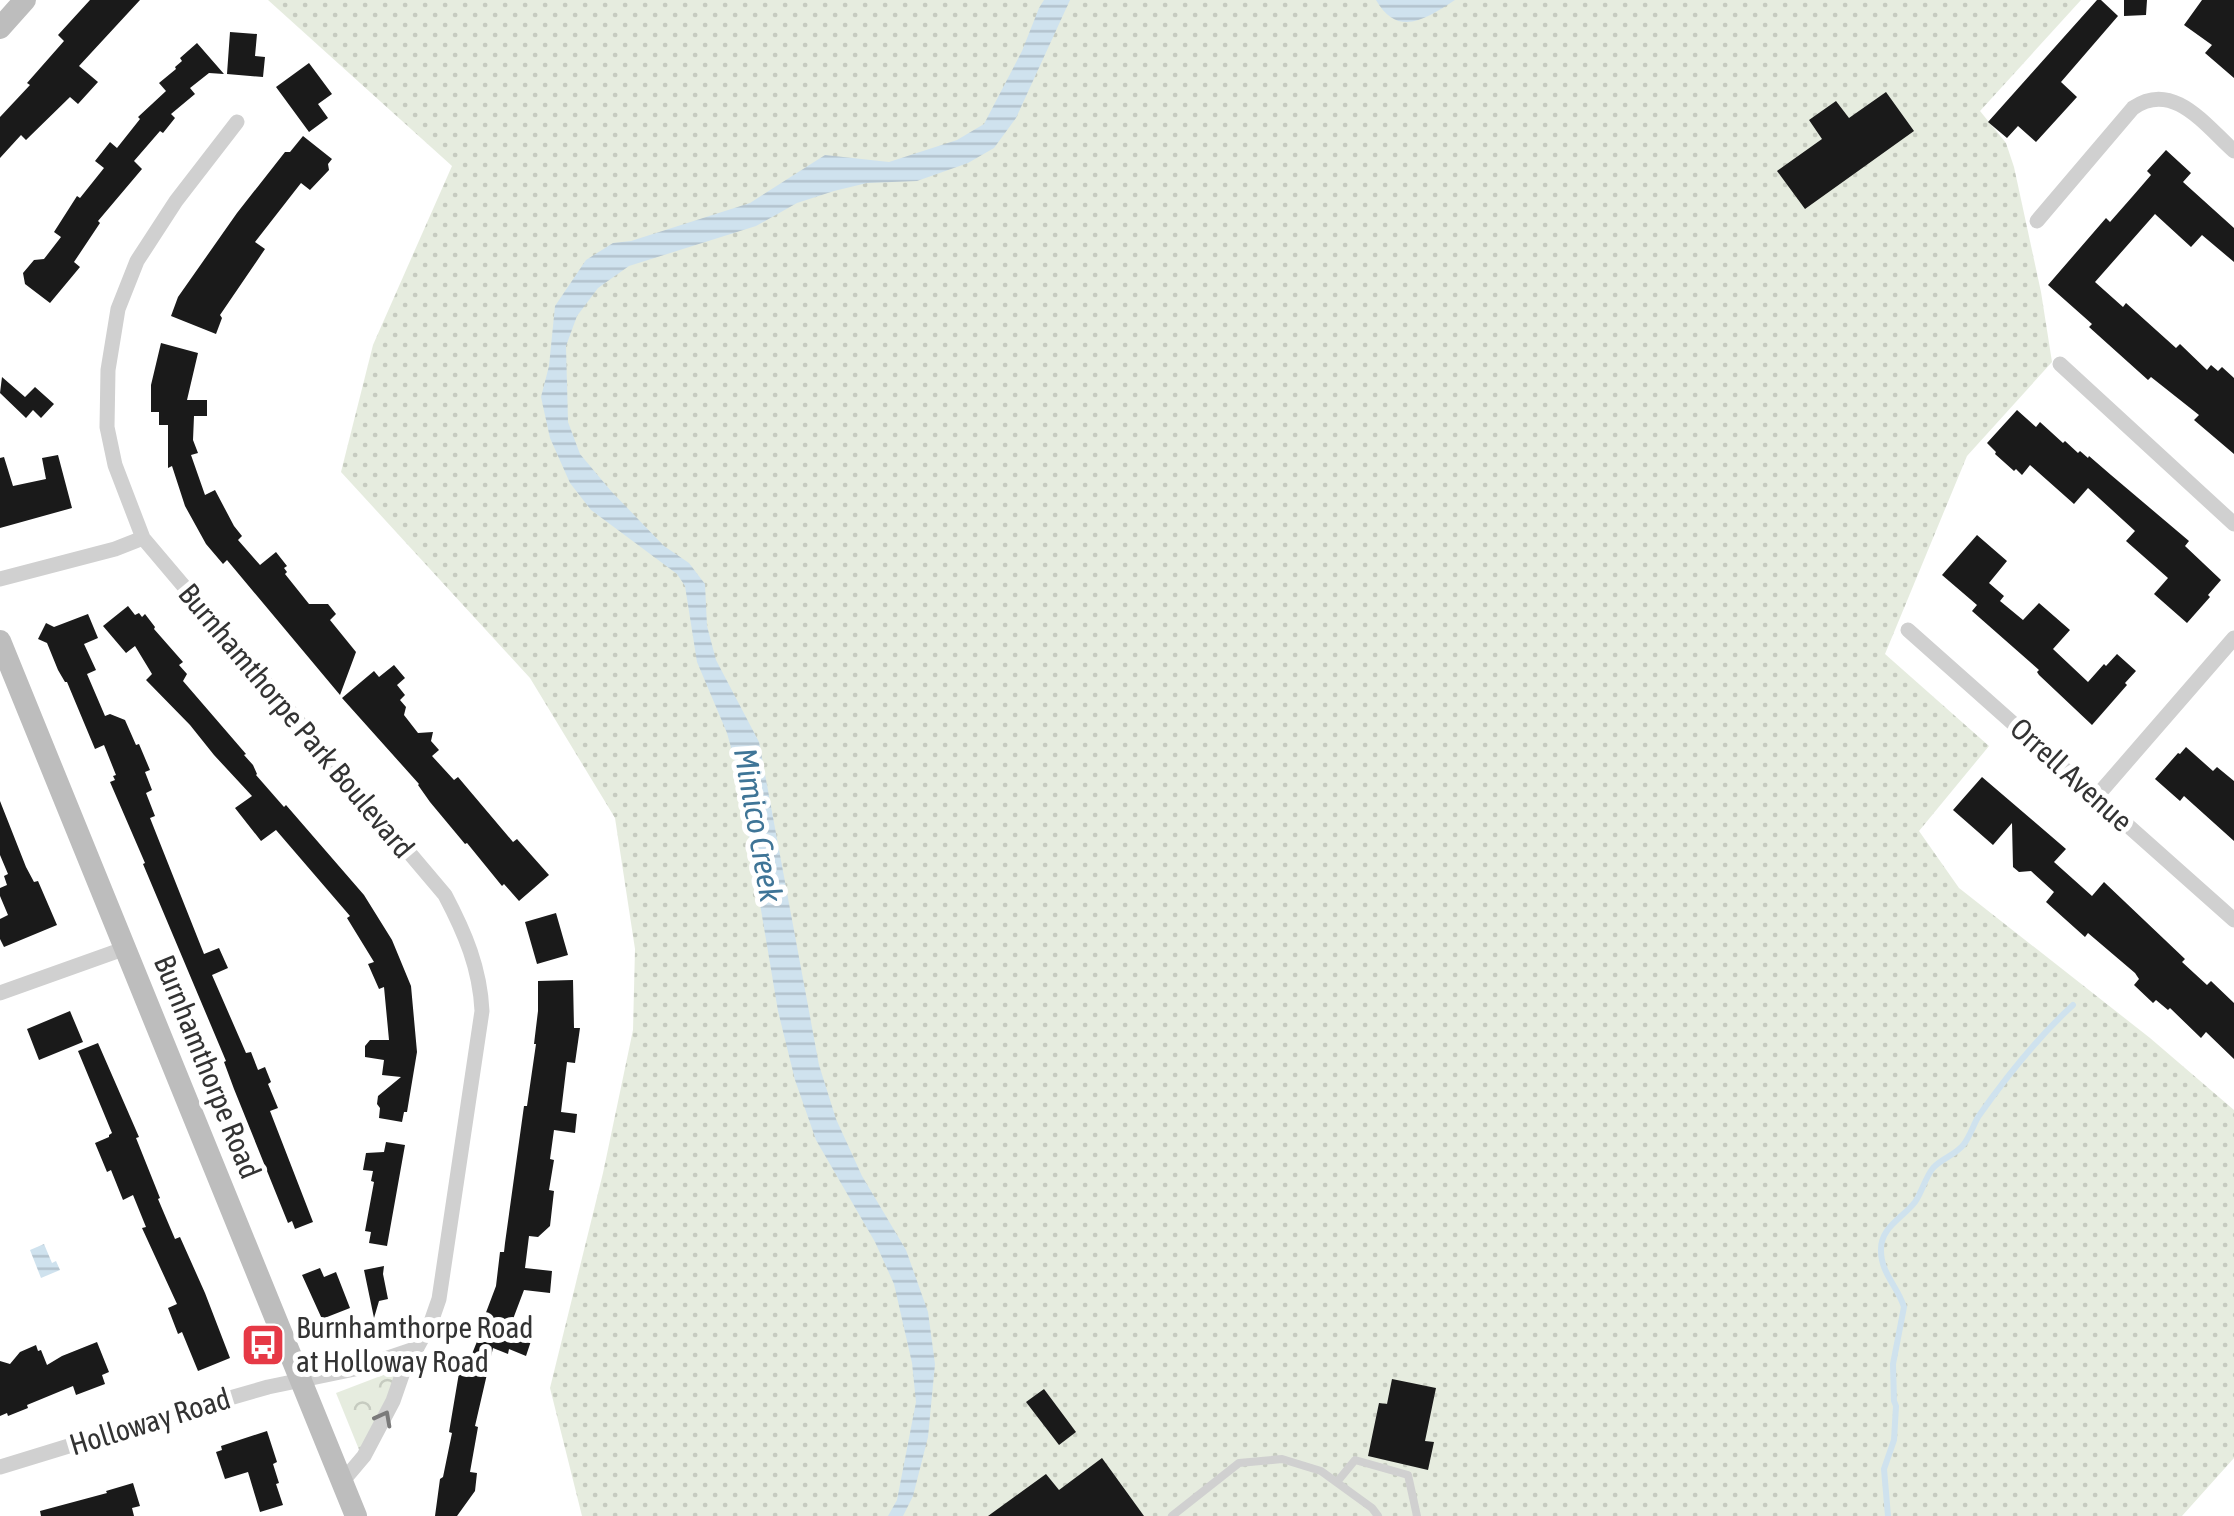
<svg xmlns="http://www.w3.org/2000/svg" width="2234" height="1516" viewBox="0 0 2234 1516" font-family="'Asap Condensed',sans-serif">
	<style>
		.grass { fill: url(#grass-dots) }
		.park { fill: url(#park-crowns) }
		.water { fill: url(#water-rules) }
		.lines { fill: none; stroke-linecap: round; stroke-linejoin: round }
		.stream { stroke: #cfe2ee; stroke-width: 6 }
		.building { fill: #1a1a1a }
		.service { stroke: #d0d0d0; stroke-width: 8 }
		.minor { stroke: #d0d0d0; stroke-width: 15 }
		.secondary { stroke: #bdbdbd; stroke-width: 22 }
		.oneway { stroke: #7a7a7a }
		.labels { text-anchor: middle; stroke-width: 10; stroke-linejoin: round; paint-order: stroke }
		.street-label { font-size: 30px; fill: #333; stroke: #fff }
		.poi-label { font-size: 30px; fill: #333; stroke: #fff; text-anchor: start }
		.water-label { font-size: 32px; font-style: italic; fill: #3f7597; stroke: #fff }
	</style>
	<defs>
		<pattern id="grass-dots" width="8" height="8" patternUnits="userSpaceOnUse" patternTransform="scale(2.5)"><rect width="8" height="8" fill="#e6ecdf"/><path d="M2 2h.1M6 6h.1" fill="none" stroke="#c6cbc0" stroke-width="1.8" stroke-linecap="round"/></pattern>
		<pattern id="park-crowns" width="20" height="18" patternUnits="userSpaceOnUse" patternTransform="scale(2.5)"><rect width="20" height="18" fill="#e6ecdf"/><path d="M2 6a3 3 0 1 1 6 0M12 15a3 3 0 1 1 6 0" fill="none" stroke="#c6cbc0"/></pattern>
		<pattern id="water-rules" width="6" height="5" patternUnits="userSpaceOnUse" patternTransform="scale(2.5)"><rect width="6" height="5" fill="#cfe2ee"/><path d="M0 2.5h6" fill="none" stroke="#b2c2cd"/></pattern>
	</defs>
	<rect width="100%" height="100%" fill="#fff"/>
	<path class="grass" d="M268 0H2081L1980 111 2006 143 2014 167 2041 292 2052 362 1967 456 1885 654 1989 746 1919 831 1959 888 2150 1038 2234 1110V1458L2182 1516H582L550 1388 603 1173 633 1030 635 949 615 818 530 678 341 472 373 345 452 166Z"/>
	<path class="park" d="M391 1372 400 1383 362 1457 336 1393Z"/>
	<path class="water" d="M1044 0H1070L1016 118 994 148 968 163 917 181 867 183 834 191 797 203 756 226 629 266 598 288 577 316 566 346 568 422 580 454 611 491 664 546 689 563 705 584 707 626 716 660 759 742 819 1065 836 1119 862 1176 906 1250 928 1312 935 1364 928 1437 913 1496 903 1516H888L897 1500 916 1402 912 1363 894 1284 875 1242 816 1140 795 1080 778 1011 738 773 727 733 697 662 685 586 677 574 591 510 570 483 550 438 541 397 549 366 555 306 586 260 613 243 631 241 750 203 825 155 889 162 957 140 984 124 1022 51 1039 8Z
		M1376 0H1455C1427 18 1398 39 1376 0Z
		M44 1244 52 1263 56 1261 60 1270 41 1278 30 1250Z"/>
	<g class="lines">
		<path class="stream" d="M1888 1516 1884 1469 1894 1440 1896 1406 1894 1401 1893 1364 1904 1307C1898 1287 1881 1273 1881 1251 1880 1227 1903 1218 1915 1202 1922 1192 1925 1178 1933 1168 1942 1158 1956 1155 1964 1144 1970 1136 1973 1126 1978 1117 2006 1077 2037 1038 2073 1005"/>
	</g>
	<path class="building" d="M90 0H140L79 66 98 82 78 104 70 97 26 140 21 135 0 158V117L30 85 27 83 64 41 58 35Z
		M2097 0H2101L2118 16 2061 82 2077 97 2036 142 2018 126 2007 138 1988 122Z
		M2124 0H2147L2146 15 2124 16Z
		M2202 0H2234V78L2205 53 2212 45 2184 25Z
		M230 32 257 34 255 56 265 57 263 77 227 74Z
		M197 43 224 74 209 73 190 88 195 94 171 114 175 118 163 133 160 131 134 161 142 169 98 221 100 223 74 262 80 267 50 303 25 284 23 273 34 260 44 259 61 237 54 232 77 196 80 198 104 168 95 161 110 142 117 148 140 119 138 117 166 91 159 83 176 69 175 67 182 61 180 58Z
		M309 63 332 94 318 104 328 118 309 132 276 87Z
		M1886 92 1914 131 1805 209 1777 171 1822 139 1809 120 1836 101 1849 118Z
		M303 136 332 159 328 164 329 170 310 190 301 183 255 242 265 249 220 315 222 318 216 334 171 316 178 297 237 213 285 152H290Z
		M2166 150 2191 173 2183 182 2234 228V262L2202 235 2191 247 2155 214 2095 282 2123 307 2126 303 2176 348 2180 344 2207 370 2211 365 2218 371 2222 367 2234 378V454L2194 420 2199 415 2151 377 2148 380 2089 327 2092 324 2048 285 2106 218 2110 222 2132 197 2151 175 2147 171Z
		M161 343 198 353 187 400H207V416H194L193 440 198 453 191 455 205 495 215 490 234 526 242 536 238 540 260 565 276 552 287 566 284 568 287 572 285 574 309 604H328L336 614 330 620 356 652 340 695 227 560 223 564 206 544 185 506 172 466 168 468V425H159V412H151V385Z
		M2 377 25 397 35 387 54 404 41 418 33 410 26 418 0 393Z
		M2017 410 2036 427 2040 422 2063 443 2065 441 2078 453 2080 451 2088 458 2089 456 2111 475 2189 541 2185 546 2221 580 2208 595 2210 597 2187 623 2154 594 2168 578 2126 541 2135 531 2088 488 2074 504 2030 465 2022 475 2016 469 2014 471 1995 454 1996 452 1987 443Z
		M58 455 72 508 0 528V458L4 457 13 486 46 479 42 458Z
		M1977 535 2007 561 1989 583 2004 596 2000 601 2023 620 2039 603 2070 630 2053 649 2088 682 2104 664 2106 666 2117 654 2136 671 2125 683 2127 685 2092 725 2039 675 2037 672 2039 670 1972 611 1977 605 1942 575Z
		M128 606 135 615 139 613 142 617 145 614 155 627 154 629 183 662 179 665 187 674 183 681 246 754 244 755 253 765 257 774 256 775 284 807 286 805 364 895 392 940 411 986 417 1052 407 1112H404L402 1122 379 1118 380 1108 377 1104 378 1096 401 1077 382 1075 384 1060 365 1057V1046L370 1040H389L384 987 379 989 368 964 374 962 347 918 350 916 276 830 261 841 235 808 252 796 214 755 190 725 146 680 152 674 135 646 126 653 103 626Z
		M88 614 98 638 84 644 96 670 87 674 105 716 110 714 125 720 136 745 139 744 150 770 145 772 152 790 146 793 155 816 150 818 204 954 219 948 228 968 212 975 246 1053 251 1052 258 1070 265 1067 271 1082 268 1084 278 1108 270 1111 313 1222 295 1229 292 1221 288 1223 234 1089 224 1062 226 1061 143 864 145 863 110 782 115 780 113 776 116 775 104 745 95 749 67 682H65L58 670 47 643 38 639 46 623 54 627Z
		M394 665 405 678 397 685 405 695 400 700 406 707 404 715 418 733 433 732 431 741 439 750 432 756 454 780 458 777 513 842 517 839 549 875 519 901 504 884 502 886 467 843 465 844 430 802 418 785 419 784 342 698 374 671 379 677Z
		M2186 747 2213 771 2217 767 2234 781V841L2184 796 2180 801 2155 779 2178 753 2180 754Z
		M1982 777 2066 849 2054 862 2092 896 2104 882 2185 959 2182 962 2207 985 2211 981 2234 1003V1059L2206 1032 2201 1038 2170 1008 2168 1010 2156 1000 2153 1003 2134 985 2139 979 2135 973 2088 933 2085 937 2046 902 2054 892 2031 871 2019 872 2013 867 2012 823 1993 845 1953 810Z
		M0 801 26 867 34 882 38 881 57 925 4 947 0 939V919L8 915 0 896V888L7 885 4 876 8 874 0 855Z
		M556 913 568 955 537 964 525 922Z
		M573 980 574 1028H580L575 1063 567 1062 561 1112 577 1114 575 1133 554 1130 550 1159 554 1160 549 1190 554 1191 550 1226 538 1237 529 1236 525 1268 552 1271 550 1293 524 1290 510 1327 533 1335 526 1356 509 1349 508 1354 493 1348 475 1426 478 1427 470 1472 477 1473 475 1491 457 1516H435L440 1479 443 1477 452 1433 449 1432 459 1373 464 1374 484 1324 482 1323 496 1286 500 1252H504L505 1243 524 1106H527L536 1044H534L538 1011V981Z
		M70 1011 83 1042 39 1060 27 1029Z
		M98 1043 139 1137 136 1138 160 1198 158 1199 175 1239 180 1237 205 1293 230 1358 198 1371 182 1332 178 1334 168 1308 177 1304 142 1228 146 1227 133 1195 123 1200 111 1170 107 1172 95 1143 109 1137V1135L112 1133 78 1051Z
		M386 1142 405 1145 387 1246 369 1243 371 1232 365 1231 374 1182 371 1181 373 1171 363 1170 366 1153 384 1152Z
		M384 1266 383 1274 388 1299 379 1301 374 1318 364 1270Z
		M320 1268 324 1277 336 1272 350 1308 322 1319 302 1275Z
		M97 1342 109 1372 102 1375 105 1384 76 1395 73 1386 27 1405 28 1408 8 1416 7 1413 0 1416V1361L10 1364 20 1352 36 1345 38 1351 41 1350 47 1365 62 1356Z
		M1392 1379 1436 1388 1425 1441 1434 1442 1428 1470 1368 1456 1379 1403 1387 1404Z
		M1044 1389 1076 1432 1059 1445 1026 1402Z
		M267 1431 277 1462 273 1464 279 1483 276 1484 283 1505 260 1512 248 1472 225 1479 216 1452 222 1450 221 1446Z
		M1102 1458 1144 1516H988L1046 1474 1059 1490Z
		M133 1483 140 1506 132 1508 134 1516H41L40 1511 107 1493 106 1491Z"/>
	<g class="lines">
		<path class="service" d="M1337 1482 1355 1460 1408 1475 1417 1516
			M1172 1516 1239 1463 1282 1459 1321 1471 1372 1508 1378 1516"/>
		<path class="minor" d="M237 122 176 201 137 261 118 309 108 370 107 427 115 465 143 538 445 895C465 933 480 968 482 1011L439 1299 431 1322 402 1375 393 1401 364 1456 342 1482
			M2037 221 2133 108C2173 80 2205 125 2234 151
			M2060 364 2234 524
			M0 579 115 549 143 538
			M1908 630 2234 920
			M2096 797 2234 638
			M0 993 126 948
			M0 1467 160 1418 268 1387 355 1369 417 1348"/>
		<path class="secondary" d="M0 28 25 0
			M0 641 356 1516"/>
	</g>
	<defs><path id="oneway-chevron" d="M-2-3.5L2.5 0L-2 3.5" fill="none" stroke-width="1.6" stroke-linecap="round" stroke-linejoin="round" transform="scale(2.5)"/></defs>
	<use class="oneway" href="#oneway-chevron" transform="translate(384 1418) rotate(-62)"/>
	<defs>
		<symbol id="bus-square" viewBox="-11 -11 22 22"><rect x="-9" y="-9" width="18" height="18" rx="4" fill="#e63946" stroke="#fff"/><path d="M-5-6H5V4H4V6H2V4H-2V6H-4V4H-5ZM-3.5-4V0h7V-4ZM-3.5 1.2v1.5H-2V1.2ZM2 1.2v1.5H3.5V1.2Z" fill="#fff"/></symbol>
	</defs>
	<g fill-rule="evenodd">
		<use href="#bus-square" x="238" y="1320" width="50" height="50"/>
	</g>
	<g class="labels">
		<g class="street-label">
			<text transform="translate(296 721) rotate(50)" y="10">Burnhamthorpe Park Boulevard</text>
			<text transform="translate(2071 775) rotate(42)" y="10">Orrell Avenue</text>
			<text transform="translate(207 1067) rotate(68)" y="10">Burnhamthorpe Road</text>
			<text transform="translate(150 1422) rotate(-17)" y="10">Holloway Road</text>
		</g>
		<g class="poi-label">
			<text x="296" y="1338">Burnhamthorpe Road<tspan x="296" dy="34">at Holloway Road</tspan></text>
		</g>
		<g class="water-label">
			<text transform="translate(758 825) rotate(80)" y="11">Mimico Creek</text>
		</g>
	</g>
</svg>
